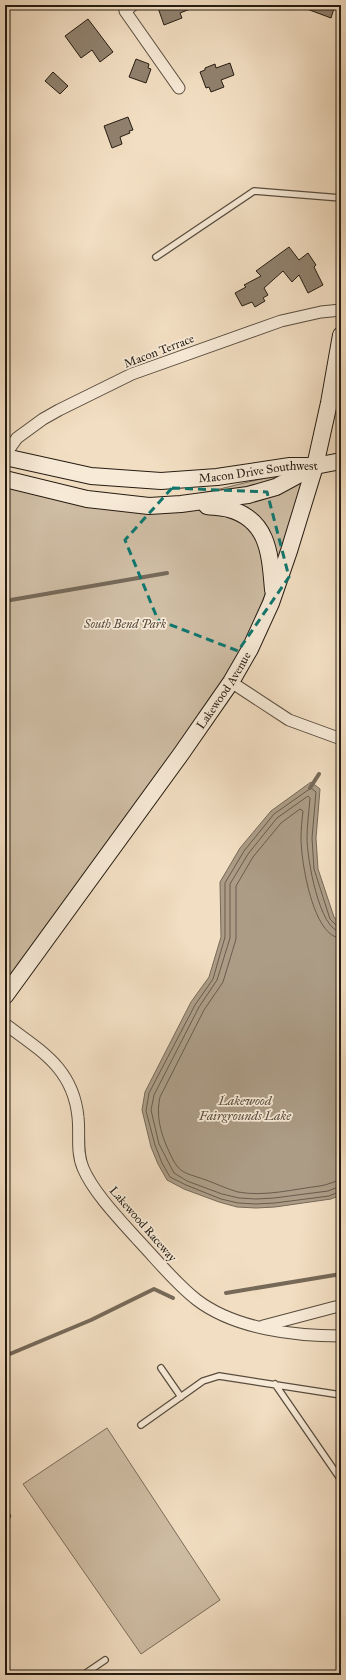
<svg xmlns="http://www.w3.org/2000/svg" width="346" height="1680" viewBox="0 0 346 1680" font-family="'IM FELL Great Primer',serif">
	<style>
		.green { fill: #cfbda4; stroke: #7a6c5b }
		.water { fill: #ac9c86; stroke: #766958 }
		.lines { fill: none; stroke-linecap: round; stroke-linejoin: round }
		.shore { stroke: #685c4c; stroke-width: 1 }
		.stream { stroke: #766958; stroke-width: 4 }
		.building { fill: #90816e; stroke: #251c12 }
		.lane-casing { stroke: #584c3e; stroke-width: 8 }
		.street-casing { stroke: #584c3e; stroke-width: 13 }
		.secondary-casing { stroke: #251c12; stroke-width: 18 }
		.lane { stroke: #f7ead7; stroke-width: 5.5 }
		.street { stroke: #f7ead7; stroke-width: 11 }
		.secondary { stroke: #f7ead7; stroke-width: 16 }
		.marked { fill: none; stroke: #0f766e; stroke-width: 3; stroke-dasharray: 8 5; stroke-linejoin: round }
		.labels { text-anchor: middle; stroke-width: 3.5; stroke-linejoin: round; paint-order: stroke }
		.street-label { font-size: 12px; fill: #251c12; stroke: #f7ead7 }
		.park-label { font-size: 12px; font-style: italic; fill: #584c3e; stroke: #f7ead7 }
		.water-label { font-size: 13px; font-style: italic; fill: #5b4f40; stroke: #f7ead7 }
	</style>
	<rect width="100%" height="100%" fill="#f2dec2"/>
	<filter id="stains"><feTurbulence type="fractalNoise" baseFrequency=".005" numOctaves="4"/><feColorMatrix values="0 0 0 0 .2 0 0 0 0 .09 0 0 0 0 .02 0 0 0 .5 -.17"/></filter>
	<radialGradient id="worn" r=".72"><stop offset=".6" stop-color="#630" stop-opacity="0"/><stop offset="1" stop-color="#630" stop-opacity=".3"/></radialGradient>
	<path class="green" d="M315 466 231 682 5 1009V478L149 506Z
		M107 1428 220 1600 141 1654 23 1484Z"/>
	<path class="water" d="M311 782 320 789 316 838 318 869 334 917 341 925V1195L331 1199 275 1207 256 1208 237 1207 219 1202 184 1189 167 1180 158 1164 151 1147 142 1110 145 1092 191 1002 209 977 221 937 220 882 240 848 271 811Z"/>
	<g class="lines">
		<path class="shore" d="M341 927 337 926 330 919 314 869 312 838 316 792 311 788 274 814 244 851 225 883V937L213 979 195 1005 149 1093 146 1111 155 1145 162 1163 170 1177 186 1185 221 1199 238 1203 256 1204 275 1203 329 1196 341 1191
			M341 932C319 931 307 857 307 838 307 825 309 812 310 798L308 796 277 818 248 854 230 884V938L217 980 199 1007 154 1095 151 1110 159 1144 174 1173 187 1181 222 1194 239 1198 256 1199 274 1198 328 1191 341 1186
			M341 938C313 938 301 861 301 838 301 829 302 820 303 811L300 809 281 823 253 857 236 886V939L223 982 204 1010 160 1097C156 1114 160 1131 167 1147 179 1174 180 1171 206 1180 217 1184 227 1189 238 1192 265 1197 294 1189 320 1186 328 1185 334 1181 341 1180"/>
		<path class="stream" d="M5 601 167 573
			M310 788 319 774
			M226 1293 341 1274
			M5 1356 91 1320 154 1289 173 1298"/>
	</g>
	<path class="building" d="M157 5H198V6L180 13 182 18 164 25Z
		M299 5H335L331 18 299 6Z
		M88 19 113 52 100 62 92 50 81 58 65 36Z
		M136 59 149 64 148 68 151 69 146 83 129 77Z
		M230 63 234 75 221 80 224 87 211 92 209 87 206 88 200 72 205 70V68L215 64 216 68Z
		M53 72 68 86 60 94 45 81Z
		M128 117 133 130 129 131 130 133 120 137 122 144 112 148 104 126Z
		M289 247 299 260 308 253 316 265 314 267 323 285 308 293 299 275 292 282 283 271 264 288 268 295 263 298 265 301 255 307 252 302 242 306 235 293 246 287 244 285 261 276 256 271Z"/>
	<g class="lines">
		<defs>
			<path id="lane" d="M156 257 254 191 341 198
				M161 1368 181 1397
				M275 1384 339 1477 341 1478
				M141 1425 203 1381 219 1376 341 1395
				M5 1518 7 1516
				M83 1675 105 1660"/>
			<path id="street" d="M133 5 125 11 179 88
				M5 455 17 438 43 419 59 410 132 374 281 321 321 312 341 310
				M231 682 289 720 341 739
				M5 1024C41 1051 73 1068 78 1117 80 1133 76 1152 83 1168 93 1192 120 1220 138 1240 157 1260 175 1283 197 1300 235 1329 295 1336 341 1336
				M263 1326 335 1307H341"/>
			<g id="secondary">
				<path id="s1" d="M5 457 91 476 161 481 217 477 290 466H315L341 461"/>
				<path d="M5 479 87 499 149 506 181 504 248 495 276 487 313 467"/>
				<path d="M207 506C214 507 222 507 229 509 269 520 270 555 273 590"/>
				<path id="s2" d="M5 996 181 754 231 682 250 649 271 603 289 551 315 466 329 403 341 335"/>
			</g>
		</defs>
		<use href="#lane" class="lane-casing"/>
		<use href="#street" class="street-casing"/>
		<use href="#secondary" class="secondary-casing"/>
		<use href="#lane" class="lane"/>
		<use href="#street" class="street"/>
		<use href="#secondary" class="secondary"/>
	</g>
	<path class="marked" d="M172 488 267 492 289 577 238 651 158 620 125 540Z"/>
	<g class="labels">
		<g class="street-label">
			<text transform="translate(159 351) rotate(-21)" y="4">Macon Terrace</text>
			<text dy="4" stroke="none"><textPath href="#s1" startOffset="256">Macon Drive Southwest</textPath></text>
			<text dy="4" stroke="none"><textPath href="#s2" startOffset="376">Lakewood Avenue</textPath></text>
			<text transform="translate(143 1224) rotate(49)" y="4">Lakewood Raceway</text>
		</g>
		<g class="park-label">
			<text x="125" y="628">South Bend Park</text>
		</g>
		<g class="water-label">
			<text x="245" y="1105">Lakewood<tspan x="245" dy="15">Fairgrounds Lake</tspan></text>
		</g>
	</g>
	<rect width="346" height="1680" fill="none" stroke="#f2dec2" stroke-width="20"/>
	<rect x="6" y="6" width="334" height="1668" fill="none" stroke="#251c12" stroke-width="2"/>
	<rect x="10" y="10" width="326" height="1660" fill="none" stroke="#251c12"/>
	<rect width="100%" height="100%" filter="url(#stains)"/>
	<rect width="100%" height="100%" fill="url(#worn)"/>
</svg>
